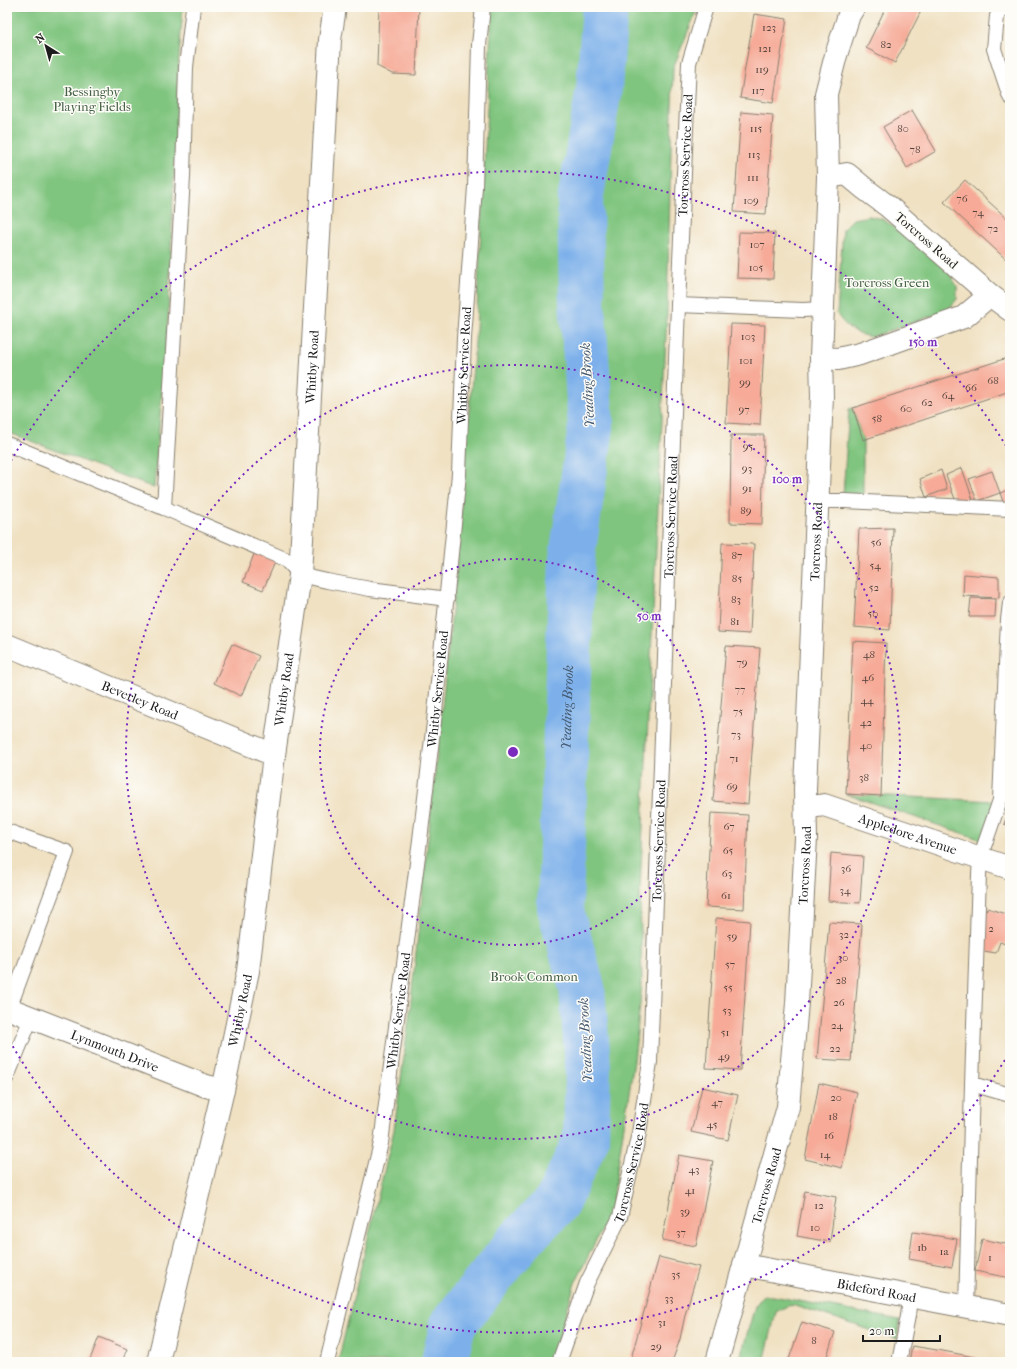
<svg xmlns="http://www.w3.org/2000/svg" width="1017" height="1369" viewBox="0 0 1017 1369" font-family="'IM FELL French Canon',serif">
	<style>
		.green { fill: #80c57f; stroke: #4e704e }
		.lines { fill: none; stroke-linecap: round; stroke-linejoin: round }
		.river { stroke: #7db0ea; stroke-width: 46 }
		.building { fill: #f6aa97 }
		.lane-casing { stroke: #867e6f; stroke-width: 16 }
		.street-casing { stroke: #867e6f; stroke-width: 24 }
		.lane { stroke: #fff; stroke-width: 14 }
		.street { stroke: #fff; stroke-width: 22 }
		.ring { fill: none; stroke: #7b2cbf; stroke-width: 2; stroke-dasharray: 2 4 }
		.labels { text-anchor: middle; stroke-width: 3; stroke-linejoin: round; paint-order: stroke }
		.number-label { font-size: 11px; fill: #52403b }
		.park-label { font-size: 13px; fill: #446044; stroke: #fdfcf7 }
		.street-label { font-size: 13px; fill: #1c1c1c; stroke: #fdfcf7 }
		.water-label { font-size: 14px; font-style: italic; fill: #43576e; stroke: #fdfcf7 }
		.centre { fill: #7b2cbf; stroke: #fdfcf7; stroke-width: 2 }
		.ring-label { font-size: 12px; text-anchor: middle; font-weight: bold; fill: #7b2cbf; stroke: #fdfcf7; stroke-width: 3; stroke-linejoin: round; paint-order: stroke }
	</style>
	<rect width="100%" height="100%" fill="#fdfcf7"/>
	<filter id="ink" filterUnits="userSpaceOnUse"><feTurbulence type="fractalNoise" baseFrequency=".025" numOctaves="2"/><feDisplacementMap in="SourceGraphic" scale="8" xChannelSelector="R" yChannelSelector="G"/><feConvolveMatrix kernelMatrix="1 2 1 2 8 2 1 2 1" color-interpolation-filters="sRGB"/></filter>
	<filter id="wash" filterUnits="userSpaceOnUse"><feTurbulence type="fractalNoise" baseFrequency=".012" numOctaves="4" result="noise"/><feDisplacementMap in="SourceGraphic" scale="16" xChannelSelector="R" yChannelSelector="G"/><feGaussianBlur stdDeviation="0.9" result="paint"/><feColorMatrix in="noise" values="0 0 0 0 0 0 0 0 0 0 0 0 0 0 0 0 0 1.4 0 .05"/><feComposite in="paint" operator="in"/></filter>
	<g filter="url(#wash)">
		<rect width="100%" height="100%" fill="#f0e1c2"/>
		<path class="green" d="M7 7H183L179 58 168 320 154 488 7 432Z
			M492 7H698L673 68 667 314 640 891 642 985 634 1061 611 1210 575 1283 552 1362H338L394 1130 409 1019 454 593 476 330Z
			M869 216 882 219 893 226 946 268 957 286V299L948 310 872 337C856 335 845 327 837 314L843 229 853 219Z
			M853 408 863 440V495H843L849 409Z
			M846 794 995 801 982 840Z
			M763 1296H773L900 1320 897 1339 795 1305 787 1306 776 1312 764 1362H739L755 1306Z"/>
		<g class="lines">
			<path class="river" id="s1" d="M444 1362 453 1324 522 1238 557 1202 586 1139 588 1066 582 988 560 908 572 557 591 427 582 301 580 201 599 88 605 7"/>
		</g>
		<g id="blocks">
			<path class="building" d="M379 7H419L416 75 392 74 377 66Z
				M886 7H923L895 63 866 48Z
				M754 14 787 19 773 103 740 98Z
				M912 110 936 151 907 168 883 127Z
				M741 112 773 115 766 214 734 212Z
				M965 180 1010 221V263L944 202Z
				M739 232 775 233 773 279 737 278Z
				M731 324 765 325 760 425 726 423Z
				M1010 357V391L863 440 853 408Z
				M731 435H764L762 524 730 523Z
				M962 468 973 500 955 499 946 475Z
				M941 470 947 489 926 497 920 479Z
				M992 471 1000 493 977 501 969 479Z
				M1010 489V504L1005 507 1000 493Z
				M893 528 890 630 854 627 859 529Z
				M722 543 754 544 750 634 718 632Z
				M255 552 276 560 263 590 243 582Z
				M964 574 999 577V598L963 596Z
				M971 598 996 599 995 617H969Z
				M853 641 886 643 881 796 846 794Z
				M232 644 259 656 241 696 214 683Z
				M726 646 760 648 748 804 713 801Z
				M1010 807V826L1004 824Z
				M711 813 748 815 744 909 706 907Z
				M831 853 863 856 860 903 828 901Z
				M987 908 1010 915V946L1000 942 996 953 977 950 979 910 986 911Z
				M716 918 750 921 740 1070 706 1068Z
				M829 922 862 924 851 1061 817 1059Z
				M819 1083 857 1092 842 1168 805 1159Z
				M702 1087 738 1095 728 1140 691 1132Z
				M679 1155 713 1161 696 1246 662 1240Z
				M805 1191 836 1197 830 1242 797 1236Z
				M913 1232 957 1239 952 1267 909 1259Z
				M982 1239 1010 1245V1278L975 1271Z
				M659 1257 699 1267 685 1315 680 1339 672 1362H630Z
				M802 1322 835 1332 825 1362H788Z
				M99 1337 127 1349 122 1362H89Z
				M912 1346 943 1351 1000 1362H909Z"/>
		</g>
	</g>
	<g filter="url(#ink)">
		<use href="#blocks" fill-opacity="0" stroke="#867e6f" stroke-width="1"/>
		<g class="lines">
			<defs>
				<g id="lane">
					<path d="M1004 7 997 16 994 49 1010 97"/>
					<path d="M678 305 803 310 823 309"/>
					<path d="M7 444 164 508 183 177 186 67 193 7"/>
					<path d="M818 501H845L1010 509"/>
					<path d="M164 508 287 560 300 575 327 581 370 589 447 599"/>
					<path d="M1010 603 1008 620 1000 800 980 858 979 875 972 1084 1010 1095"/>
					<path d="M7 831 67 852 9 1009"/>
					<path d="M7 1077 31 1018"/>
					<path d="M966 1307 972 1084"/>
					<path id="s2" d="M327 1362 381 1143 420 840 434 722 459 474 464 338 475 187 479 45 483 7"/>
					<path id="s3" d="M559 1362 587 1283 620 1217 639 1133 650 1062 678 305 689 63 706 7"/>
					<path d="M899 1362 908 1316 910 1296"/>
				</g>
				<g id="street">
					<path d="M990 295 1010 310"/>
					<path d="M821 358 838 359 860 354 964 317 990 295 889 207 865 189 847 174 828 177"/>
					<path id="s4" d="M7 645 274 755"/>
					<path id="s5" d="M806 808 824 805 1010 868"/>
					<path id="s6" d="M7 1008 206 1086 223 1090"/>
					<path id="s7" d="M744 1265 1010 1315"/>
					<path id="s8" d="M158 1362 223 1090 248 971 274 755 300 575 330 40 335 7"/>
					<path id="s9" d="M717 1362 788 1107 797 1003 806 838 805 789 822 396 821 358 828 177 826 94 836 55 849 15 854 7"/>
				</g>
			</defs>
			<use href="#lane" class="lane-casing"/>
			<use href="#street" class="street-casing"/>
			<use href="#lane" class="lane"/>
			<use href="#street" class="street"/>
		</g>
	</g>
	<g class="ring">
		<circle cx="513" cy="752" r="193"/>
		<circle cx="513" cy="752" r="387"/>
		<path d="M1008 1055A580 580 0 0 1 8 1038M8 466A580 580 0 0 1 1008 449"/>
	</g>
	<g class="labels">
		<g class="number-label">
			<text x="769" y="31">123</text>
			<text x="886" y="48">82</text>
			<text x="765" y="52">121</text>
			<text x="762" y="73">119</text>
			<text x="758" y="94">117</text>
			<text x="756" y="132">115</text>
			<text x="903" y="132">80</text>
			<text x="915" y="153">78</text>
			<text x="754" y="158">113</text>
			<text x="753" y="181">111</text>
			<text x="962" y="202">76</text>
			<text x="751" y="204">109</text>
			<text x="978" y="216">74</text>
			<text x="993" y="232">72</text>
			<text x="757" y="248">107</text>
			<text x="756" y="271">105</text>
			<text x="748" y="340">103</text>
			<text x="746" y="364">101</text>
			<text x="993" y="384">68</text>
			<text x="745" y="386">99</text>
			<text x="971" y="391">66</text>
			<text x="948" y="399">64</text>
			<text x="927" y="406">62</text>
			<text x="906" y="412">60</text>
			<text x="744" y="413">97</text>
			<text x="877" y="422">58</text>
			<text x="748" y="450">95</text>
			<text x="747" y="472">93</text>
			<text x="747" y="492">91</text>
			<text x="746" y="514">89</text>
			<text x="876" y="546">56</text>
			<text x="737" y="559">87</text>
			<text x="875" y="569">54</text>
			<text x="737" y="582">85</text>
			<text x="874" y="591">52</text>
			<text x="736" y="603">83</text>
			<text x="873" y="617">50</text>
			<text x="735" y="625">81</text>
			<text x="869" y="658">48</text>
			<text x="742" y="666">79</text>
			<text x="868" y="681">46</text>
			<text x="740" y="693">77</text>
			<text x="867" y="704">44</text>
			<text x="738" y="715">75</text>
			<text x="866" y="726">42</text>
			<text x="736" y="738">73</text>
			<text x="866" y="749">40</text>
			<text x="734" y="762">71</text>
			<text x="864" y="781">38</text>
			<text x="732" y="790">69</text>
			<text x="729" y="830">67</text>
			<text x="728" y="854">65</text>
			<text x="846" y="872">36</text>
			<text x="727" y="877">63</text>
			<text x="845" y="894">34</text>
			<text x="726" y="899">61</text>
			<text x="991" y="932">2</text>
			<text x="844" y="938">32</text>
			<text x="732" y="940">59</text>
			<text x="843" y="961">30</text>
			<text x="730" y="968">57</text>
			<text x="841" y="984">28</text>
			<text x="728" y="991">55</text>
			<text x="839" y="1006">26</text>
			<text x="727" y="1014">53</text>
			<text x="837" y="1029">24</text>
			<text x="725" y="1036">51</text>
			<text x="835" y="1052">22</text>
			<text x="724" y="1060">49</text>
			<text x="836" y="1101">20</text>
			<text x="717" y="1106">47</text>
			<text x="833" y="1120">18</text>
			<text x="712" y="1128">45</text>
			<text x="829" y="1139">16</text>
			<text x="825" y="1158">14</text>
			<text x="694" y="1173">43</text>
			<text x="690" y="1194">41</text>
			<text x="819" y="1209">12</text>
			<text x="685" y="1215">39</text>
			<text x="815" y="1231">10</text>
			<text x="681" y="1236">37</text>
			<text x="922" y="1251">1b</text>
			<text x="944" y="1255">1a</text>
			<text x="990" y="1261">1</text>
			<text x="676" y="1278">35</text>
			<text x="669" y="1302">33</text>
			<text x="662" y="1326">31</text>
			<text x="814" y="1344">8</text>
			<text x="656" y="1350">29</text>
		</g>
		<g class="park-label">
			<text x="92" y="96">Bessingby<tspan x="92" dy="15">Playing Fields</tspan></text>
			<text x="887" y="287">Torcross Green</text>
			<text x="534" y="981">Brook Common</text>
		</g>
		<g class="street-label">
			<text dy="5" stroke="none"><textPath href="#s3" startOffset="1223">Torcross Service Road</textPath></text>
			<text transform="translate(927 240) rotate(41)" y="5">Torcross Road</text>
			<text dy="5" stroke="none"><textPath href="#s2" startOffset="1008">Whitby Service Road</textPath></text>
			<text dy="5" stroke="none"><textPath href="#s8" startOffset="1009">Whitby Road</textPath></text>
			<text dy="5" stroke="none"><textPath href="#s3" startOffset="861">Torcross Service Road</textPath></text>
			<text dy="5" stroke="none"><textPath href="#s9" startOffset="831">Torcross Road</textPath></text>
			<text dy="5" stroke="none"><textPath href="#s2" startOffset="683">Whitby Service Road</textPath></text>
			<text dy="5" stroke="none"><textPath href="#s8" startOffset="685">Whitby Road</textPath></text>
			<text dy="5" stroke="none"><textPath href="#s4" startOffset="144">Beverley Road</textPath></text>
			<text dy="5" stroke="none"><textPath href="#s5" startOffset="107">Appledore Avenue</textPath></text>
			<text dy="5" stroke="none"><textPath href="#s3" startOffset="537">Torcross Service Road</textPath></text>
			<text dy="5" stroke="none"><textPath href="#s9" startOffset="507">Torcross Road</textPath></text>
			<text dy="5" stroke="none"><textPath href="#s8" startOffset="361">Whitby Road</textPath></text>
			<text dy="5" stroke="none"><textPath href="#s2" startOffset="359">Whitby Service Road</textPath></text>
			<text dy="5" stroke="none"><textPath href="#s6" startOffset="116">Lynmouth Drive</textPath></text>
			<text dy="5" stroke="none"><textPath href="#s3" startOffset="213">Torcross Service Road</textPath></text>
			<text dy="5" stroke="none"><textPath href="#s9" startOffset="183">Torcross Road</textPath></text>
			<text dy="5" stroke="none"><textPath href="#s7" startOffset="135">Bideford Road</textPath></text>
		</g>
		<g class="water-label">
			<text transform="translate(587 385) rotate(-93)" y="5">Yeading Brook</text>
			<text dy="5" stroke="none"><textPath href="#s1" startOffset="704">Yeading Brook</textPath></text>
			<text transform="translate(585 1040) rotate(-93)" y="5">Yeading Brook</text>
		</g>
	</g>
	<circle cx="513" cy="752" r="6" class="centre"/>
	<g class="ring-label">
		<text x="923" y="346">150 m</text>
		<text x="787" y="483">100 m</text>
		<text x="649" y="620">50 m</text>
	</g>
	<rect width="1017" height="1369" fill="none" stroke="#fdfcf7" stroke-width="24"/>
	<g transform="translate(46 46) rotate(323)" stroke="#fdfcf7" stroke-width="3" paint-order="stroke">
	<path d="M0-3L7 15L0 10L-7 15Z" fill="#1c1c1c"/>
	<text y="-6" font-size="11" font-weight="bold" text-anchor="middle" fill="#1c1c1c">N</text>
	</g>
	<path d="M863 1335v6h77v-6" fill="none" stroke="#1c1c1c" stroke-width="2"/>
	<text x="869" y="1335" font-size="12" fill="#1c1c1c" stroke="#fdfcf7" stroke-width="3" paint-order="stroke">20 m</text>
</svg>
